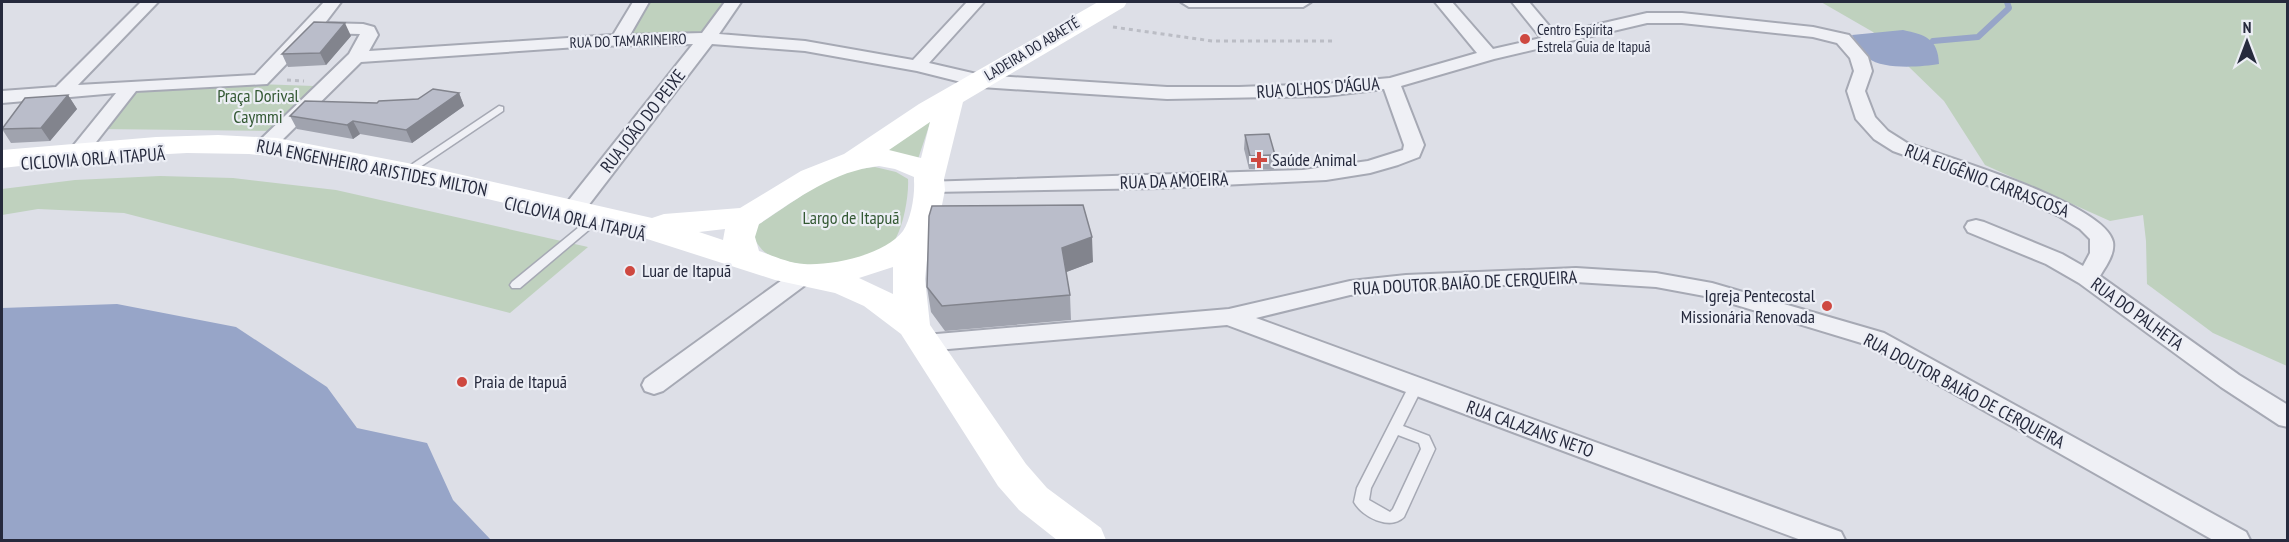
<svg xmlns="http://www.w3.org/2000/svg" width="2289" height="542" viewBox="0 0 2289 542" font-family="'PT Sans Narrow',sans-serif">
	<style>
		.green { fill: #bfd1be }
		.water { fill: #97a5c8 }
		.lines { fill: none; stroke-linecap: round; stroke-linejoin: round }
		.stream { stroke: #97a5c8; stroke-width: 6 }
		.lane-casing { stroke: #a6a9b4; stroke-width: 3 }
		.street-casing { stroke: #a6a9b4; stroke-width: 4 }
		.path { stroke: #bbbdc5; stroke-width: 3; stroke-dasharray: 4 4; stroke-linecap: butt }
		.lane { fill: #eff0f5; fill-rule: evenodd }
		.street { fill: #eff0f5; fill-rule: evenodd }
		.secondary { fill: #fff; fill-rule: evenodd }
		.wall { fill: #a0a3ae }
		.shaded-wall { fill: #82848d }
		.building { fill: #babdca; stroke: #82848d; stroke-width: 1.5 }
		.poi-dot { fill: #ce4840; stroke: #eceef5; stroke-width: 2 }
		.labels { text-anchor: middle; stroke-width: 4.5; stroke-linejoin: round; paint-order: stroke }
		.far-poi-label { font-size: 15px; fill: #262a3d; stroke: #eceef5; text-anchor: start }
		.far-street-label { font-size: 15px; fill: #262a3d; stroke: #eceef5 }
		.street-label { font-size: 18px; fill: #262a3d; stroke: #eceef5 }
		.park-label { font-size: 18px; fill: #345934; stroke: #eceef5 }
		.poi-label { font-size: 18px; fill: #262a3d; stroke: #eceef5; text-anchor: start }
	</style>
	<rect width="100%" height="100%" fill="#dddfe7"/>
	<path class="green" d="M727 2 703 35H630L646 3Z
		M1821 2H2287V366L2213 333 2147 284 2146 241 2143 215 2110 221 1985 165 1944 101 1873 32Z
		M257 84 314 86 272 131 99 129 130 93Z
		M932 117 917 162 870 153Z
		M875 167 896 172 908 179C909 195 904 223 896 238 877 272 796 272 766 253 761 250 756 241 751 235L755 227 816 186 851 170Z
		M160 176 233 178 336 190 588 247 510 313 124 213 38 209 2 215V189L75 180Z"/>
	<path class="water" d="M1903 30C1925 35 1938 38 1939 64 1921 67 1883 70 1868 58 1861 53 1856 42 1852 35Z
		M117 304 236 327 327 387 357 428 427 443 453 500 491 540H2V308Z"/>
	<g class="lines">
		<path class="stream" d="M1933 41 1978 37 2009 8 2007 2"/>
		<defs>
			<path id="lane" d="M499 106 503 107V111L411 173 407 174 402 171Z
				M599 213 605 216 603 218 520 288H512L510 285 512 282 595 214Z
				M1416 381 1421 383 1423 386 1403 426 1429 436 1435 449 1404 517C1390 531 1362 517 1354 502L1357 488 1409 386 1411 383ZM1398 435 1419 443 1421 449 1393 509 1390 512 1369 500 1371 488Z"/>
			<path id="street" d="M141 2H158L78 85 255 75 324 2H341L325 23 363 24 374 27 378 35 369 51 613 35 633 2H649L630 35 702 33 725 2H741L719 34 805 41 913 60 967 2H984L929 63 981 75 1167 87H1239L1325 84 1390 78 1477 53 1435 2H1452L1493 49 1541 38 1512 2H1529L1556 34 1647 13H1682L1813 27 1849 35 1868 57 1872 71 1865 91 1875 117 1888 131 1907 143C1945 157 2105 203 2113 242 2115 254 2106 266 2100 276L2239 375 2288 405V427L2279 425 2221 387 2079 283 2046 264 1968 232 1965 227 1968 222 1976 220 1984 222 2062 254 2083 266 2090 253V239L2080 229 2059 216 2001 190 1893 151 1874 139 1856 119 1847 91 1854 71 1850 58 1837 43 1813 37 1682 23H1647L1494 59 1401 86 1424 145 1419 157 1398 165 1370 173 1326 180 1160 188 931 192 924 190 921 186 924 182 1303 170 1368 161 1403 150 1404 145 1384 89 1325 96 1167 99 981 87 917 71 805 51 712 44 581 215 573 216 565 215 562 210 565 205 693 44 592 46 361 62 272 150H258L255 146 258 142 349 54 360 34 316 33 267 84 136 91 86 155H72L69 151 116 93 2 103V91L56 87Z
				M1181 2H1311L1303 7H1189Z
				M804 268 812 270 815 275 812 280 663 391 654 394 645 391 642 385 645 379 796 270Z
				M1576 268 1656 273 1712 283 1884 333 2246 532 2250 540H2213L1868 345 1710 297 1656 287 1576 282 1406 289 1350 295 1256 318 1841 532 1845 540H1801L1227 325 925 351 917 349 913 343 917 337 925 335 1229 309 1350 281 1406 275Z"/>
		</defs>
		<use href="#lane" class="lane-casing"/>
		<use href="#street" class="street-casing"/>
		<path class="path" d="M1113 27 1212 41H1336
			M287 80 304 81"/>
		<use href="#lane" class="lane"/>
		<use href="#street" class="street"/>
		<path class="secondary" d="M1098 2H1127L1124 7 963 102 944 179 945 190 940 215 929 240 925 279 930 325 1026 464 1047 488 1101 528 1106 540H1057L1019 510 998 486 901 334 864 306 835 293 775 280 616 229 423 184 291 158 249 154 187 153 94 158 2 168V150L156 137 218 135 277 138 423 166 652 218 664 214 740 208 801 171 844 154 919 104ZM930 122 921 158 889 150ZM879 166 895 169 914 177V181C915 195 911 219 903 231 885 255 831 266 804 264 788 263 774 256 759 251L755 237 759 224C797 199 833 171 879 166ZM725 229 723 240 699 232ZM893 267V294L859 278Z"/>
	</g>
	<path class="wall" d="M351 36 326 65 288 67 282 54Z
		M459 93 464 106 412 143 360 134 353 139 297 129 290 116Z
		M68 95 77 109 50 141 11 143 2 129Z
		M1245 135 1275 155 1274 169H1249L1244 149Z
		M1093 262 1066 272 1070 295 1071 320 945 331 931 312 927 287Z"/>
	<path class="shaded-wall" d="M345 23 351 36 326 65 320 53Z
		M459 93 464 106 412 143 406 130Z
		M68 95 77 109 50 141 41 128Z
		M353 121 360 134 353 139 347 125Z
		M1092 237 1093 262 1064 273 1062 248Z"/>
	<path class="building" d="M314 22 345 23 320 53 282 54Z
		M433 89 459 93 406 130 353 121 347 125 290 116 305 101 377 103 379 101 418 99Z
		M68 95 41 128 2 129 25 98Z
		M1269 134 1275 155 1250 156 1245 135Z
		M1083 205 1092 237 1062 248 1070 295 942 306 927 287 929 216 932 206Z"/>
	<g class="poi-dot">
		<circle cx="1525" cy="39" r="6"/>
		<path d="M1256 151h6v6h6v6h-6v6h-6v-6h-6v-6h6z"/>
		<circle cx="630" cy="271" r="6"/>
		<circle cx="1827" cy="306" r="6"/>
		<circle cx="462" cy="382" r="6"/>
	</g>
	<g class="labels">
		<g class="far-poi-label">
			<text x="1537" y="35">Centro Espírita<tspan x="1537" dy="17">Estrela Guia de Itapuã</tspan></text>
		</g>
		<g class="far-street-label">
			<text transform="translate(628 41) rotate(-2)" y="5">RUA DO TAMARINEIRO</text>
			<text transform="translate(1032 49) rotate(-31)" y="5">LADEIRA DO ABAETÉ</text>
		</g>
		<g class="street-label">
			<text transform="translate(1318 88) rotate(-4)" y="6">RUA OLHOS D'ÁGUA</text>
			<text transform="translate(643 121) rotate(-52)" y="6">RUA JOÃO DO PEIXE</text>
			<text transform="translate(93 159) rotate(-4)" y="6">CICLOVIA ORLA ITAPUÃ</text>
			<text transform="translate(372 168) rotate(11)" y="6">RUA ENGENHEIRO ARISTIDES MILTON</text>
			<text transform="translate(1174 181) rotate(-2)" y="6">RUA DA AMOEIRA</text>
			<text transform="translate(1987 181) rotate(21)" y="6">RUA EUGÊNIO CARRASCOSA</text>
			<text transform="translate(575 219) rotate(13)" y="6">CICLOVIA ORLA ITAPUÃ</text>
			<text transform="translate(1465 283) rotate(-3)" y="6">RUA DOUTOR BAIÃO DE CERQUEIRA</text>
			<text transform="translate(2137 314) rotate(36)" y="6">RUA DO PALHETA</text>
			<text transform="translate(1964 391) rotate(28)" y="6">RUA DOUTOR BAIÃO DE CERQUEIRA</text>
			<text transform="translate(1530 429) rotate(20)" y="6">RUA CALAZANS NETO</text>
		</g>
		<g class="park-label">
			<text x="258" y="102">Praça Dorival<tspan x="258" dy="21">Caymmi</tspan></text>
			<text x="851" y="224">Largo de Itapuã</text>
		</g>
		<g class="poi-label">
			<text x="1272" y="166">Saúde Animal</text>
			<text x="642" y="277">Luar de Itapuã</text>
			<text x="1815" y="302" text-anchor="end">Igreja Pentecostal<tspan x="1815" dy="21">Missionária Renovada</tspan></text>
			<text x="474" y="388">Praia de Itapuã</text>
		</g>
	</g>
	<rect width="2289" height="542" fill="none" stroke="#262a3d" stroke-width="6"/>
	<g transform="translate(2247 42)" stroke="#eceef5" stroke-width="4.5" paint-order="stroke">
	<path d="M0-4.5L10 22L0 15L-10 22Z" fill="#262a3d"/>
	<text y="-9" font-size="16" font-weight="bold" text-anchor="middle" fill="#262a3d">N</text>
	</g>
</svg>
